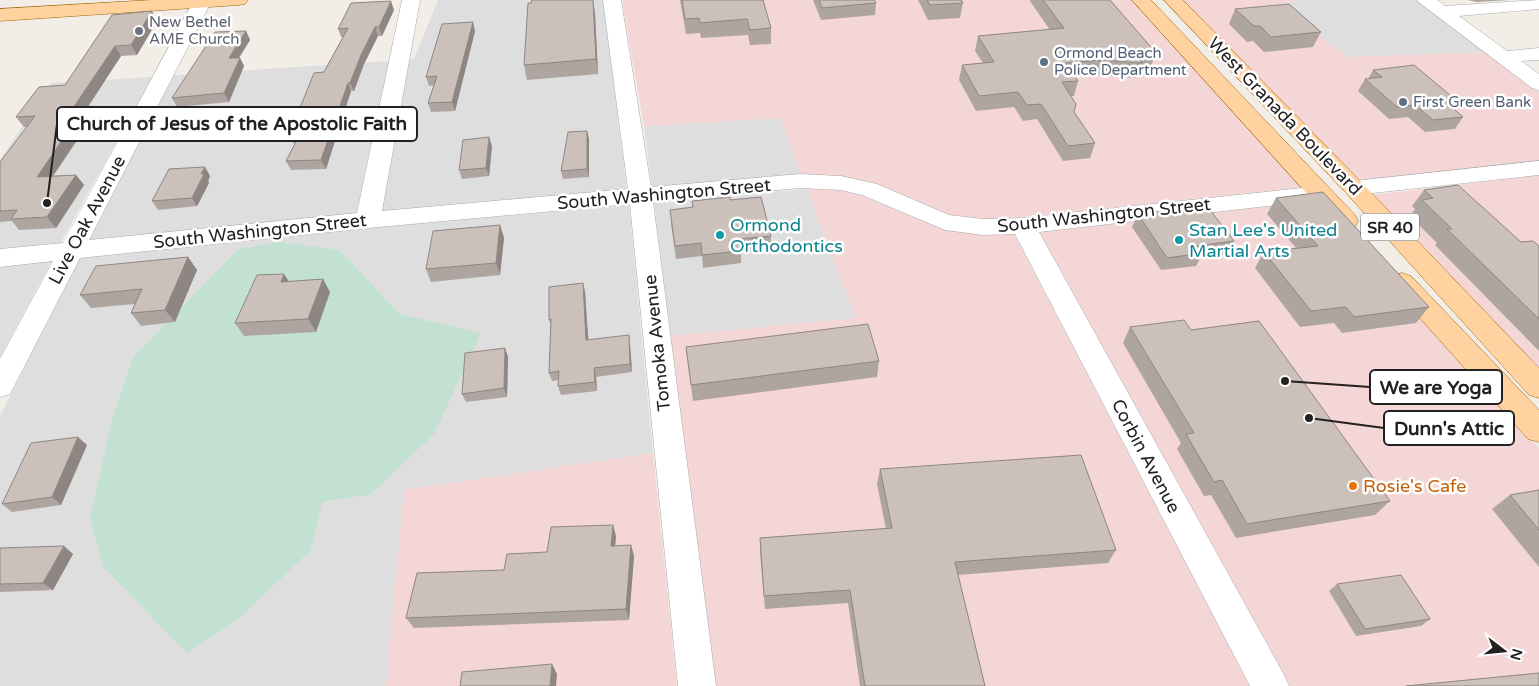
<svg xmlns="http://www.w3.org/2000/svg" width="1539" height="686" viewBox="0 0 1539 686" font-family="'Varela Round',sans-serif">
	<style>
		.residential { fill: #dfdede; fill-rule: evenodd }
		.commercial { fill: #f4d6d6 }
		.wetland { fill: #c3e1d2 }
		.lines { fill: none; stroke-linecap: round; stroke-linejoin: round }
		.minor-casing { stroke: #a8a8a8; stroke-width: 1 }
		.major-casing { stroke: #9e6400; stroke-width: 1 }
		.minor { fill: #fff; fill-rule: evenodd }
		.major { fill: #ffd29f; fill-rule: evenodd }
		.wall { fill: #afa5a0 }
		.shaded-wall { fill: #8e8682 }
		.building { fill: #cbc0ba; stroke: #8e8682 }
		.worship-dot { fill: #6b7280; stroke: #fff; stroke-width: 2 }
		.service-dot { fill: #5c6f8a; stroke: #fff; stroke-width: 2 }
		.culture-dot { fill: #0f9aa8; stroke: #fff; stroke-width: 2 }
		.food-dot { fill: #e8710a; stroke: #fff; stroke-width: 2 }
		.labels { text-anchor: middle; stroke-width: 5; stroke-linejoin: round; paint-order: stroke }
		.far-worship-label { font-size: 15px; fill: #5b616d; stroke: #fff; text-anchor: start }
		.far-service-label { font-size: 15px; fill: #4e5e75; stroke: #fff; text-anchor: start }
		.shield { fill: #fff; stroke: #646464; stroke-width: 1 }
		.shield-label { font-size: 16px; font-weight: bold; fill: #212121 }
		.street-label { font-size: 18px; fill: #212121; stroke: #fff }
		.culture-label { font-size: 18px; fill: #0d838f; stroke: #fff; text-anchor: start }
		.food-label { font-size: 18px; fill: #c56008; stroke: #fff; text-anchor: start }
		.leader { fill: none; stroke: #212121; stroke-width: 2 }
		.callout-dot { fill: #212121; stroke: #fff; stroke-width: 2 }
		.callout { fill: #fff; stroke: #212121; stroke-width: 2 }
		.callout-label { font-size: 19px; text-anchor: middle; font-weight: bold; fill: #212121 }
	</style>
	<rect width="100%" height="100%" fill="#f2eee7"/>
	<path class="residential" d="M438 0H603L627 191 382 211 410 59H414Z
		M1304 0H1415L1486 52 1347 57 1280 4Z
		M389 61 356 214 88 241 174 75Z
		M152 77 60 244 0 250V160L51 83Z
		M780 118 802 175 652 188 644 126Z
		M807 189 856 318 671 336 654 203Z
		M629 205 653 453 404 490 386 686H0V416L80 257 367 228ZM238 249 340 250 400 314 481 333 370 495 322 502 90 518 112 419 133 357Z
		M52 260 0 357V266Z"/>
	<path class="commercial" d="M622 0H1131L1302 187 1018 218 982 220 949 215 872 183 840 176 802 175 780 118 644 126Z
		M1183 0H1304L1280 4 1347 57 1486 52 1539 92V160L1359 181Z
		M1539 175V372L1372 195Z
		M807 189 839 190 864 196 944 229 983 235 1014 234 1250 686H716L671 336 856 318Z
		M1315 201 1539 448V686H1290L1039 232Z
		M653 453 677 686H386L404 490Z"/>
	<path class="wetland" d="M280 242 340 250 400 314 481 333 434 434 370 495 322 502 311 550 238 619 187 653 103 567 90 518 112 419 133 357 238 249Z"/>
	<g class="lines">
		<defs>
			<path id="minor" d="M194 0H210L211 2 89 240 357 213 402 0H420L382 211 628 189 603 0H621L651 187 800 174 841 176 877 184 949 215 983 219 1023 218 1320 186 1328 188 1332 193 1328 198 1320 200 1039 232 1283 673 1289 686H1250L1015 234 983 235 945 230 862 195 841 190 800 188 653 202 716 686H678L630 204 368 228 80 258 10 394 0 397V359L53 261 0 267V249L63 243Z
				M1416 0H1437L1445 6 1539 0V9L1459 16 1507 51 1539 48V60L1521 61 1539 74V90L1532 88Z
				M1539 161V175L1354 195 1346 193 1342 188 1346 183 1354 181Z"/>
			<path id="major" d="M152 0H248L245 4 239 5 0 21V9Z
				M1132 0H1151L1355 215 1358 221 1355 227 1346 229 1337 227Z
				M1164 0H1183L1362 183 1539 368V398L1529 395 1346 193Z
				M1402 273 1411 276 1539 410V442L1528 439 1393 288 1389 282 1393 276Z"/>
		</defs>
		<use href="#minor" class="minor-casing"/>
		<use href="#major" class="major-casing"/>
		<use href="#minor" class="minor"/>
		<use href="#major" class="major"/>
	</g>
	<path class="wall" d="M680 0H763L771 28V44L750 45 748 35 701 38 700 33 686 34Z
		M813 0H874L876 3 875 15 821 20Z
		M918 0H961L963 3 960 18 928 20Z
		M1030 0H1110L1156 53 1150 68 1139 69 1136 78 1097 75 1075 77 1078 81 1074 96H1071L1074 112 1095 143 1090 158 1063 161 1037 119 1023 121 1014 107 976 111 959 80 962 65 983 63 975 51 978 36 1050 30 1030 1Z
		M1467 0H1510L1477 2Z
		M1235 9 1321 32 1313 47 1264 52 1253 41 1247 42 1229 24Z
		M394 10 382 36H378L364 64 354 91H351L326 169 291 170 286 161 295 143H293L289 135 343 37H341L338 29Z
		M595 13 598 74 527 80 524 65Z
		M112 15 157 21 137 55 121 56 76 125 82 133 52 176 76 175 84 185 56 228 19 230 12 221 0 222V162L27 127H24L16 117 65 85Z
		M246 31 250 40 239 58H240L244 66 229 102 177 107 172 98Z
		M475 31 455 111 431 112 428 103 434 85 429 86 426 77Z
		M1373 70 1457 101 1452 108 1463 117 1455 129 1425 132 1408 117 1389 119 1358 91 1365 79H1368Z
		M589 139V177L563 179 561 171Z
		M492 146 489 176 462 179 459 170Z
		M205 167 210 176 208 181 209 183 197 206 158 210 152 201Z
		M1424 190 1521 242 1539 246V351L1435 245 1437 243 1410 216 1415 209 1412 206Z
		M1276 198 1429 307 1416 323 1342 333 1334 323 1300 327 1255 268 1264 252 1296 248 1267 214Z
		M730 200 771 236V248L741 252V263L703 268 702 256 676 259 671 223 692 207V201Z
		M1138 214 1234 241 1227 254 1201 257 1196 266 1161 270 1132 227Z
		M500 225 504 238 500 275 431 282 426 269Z
		M188 257 197 270 175 322 141 326 131 313 135 304 91 308 80 295Z
		M289 281 330 292 316 332 244 336 235 323Z
		M583 283 585 292 588 340 630 344 632 372 596 377 597 391 561 395 558 386 559 380 552 381 549 373 551 325 549 320Z
		M1130 327 1191 330 1390 501 1375 515 1236 538 1211 495 1204 496 1177 449 1181 443 1123 343Z
		M686 347 879 361 877 377 693 401Z
		M505 348 508 357 507 397 466 402 462 394Z
		M87 445 61 505 12 512 2 504Z
		M880 469 1116 550 1108 563 958 575 985 686H860L848 603 765 609 760 552V538L886 529 877 484Z
		M1539 490V567L1492 509 1510 495Z
		M616 536 615 546 631 545 634 556 629 620 414 628 406 618 504 570 547 552Z
		M0 548 73 554 53 590 0 592Z
		M1337 584 1430 619 1421 626 1356 636 1329 591Z"/>
	<path class="shaded-wall" d="M593 0 595 13 598 74 596 59Z
		M391 1 394 10 382 36 379 27Z
		M152 11 157 21 137 55 131 45Z
		M473 22 475 31 455 111 452 102Z
		M375 27 378 36 364 64 354 91 350 83 361 55Z
		M246 31 250 40 233 67 229 58Z
		M115 46 121 56 76 125 82 133 45 188 37 177 63 123Z
		M240 58 244 66 229 102 224 93Z
		M348 83 351 91 326 169 321 160Z
		M587 131 589 139V177L587 169Z
		M489 137 492 146 489 176 486 168Z
		M205 167 210 176 208 181 209 183 197 206 192 198Z
		M76 175 84 185 56 228 47 217Z
		M500 225 504 238 500 275 496 263Z
		M188 257 197 270 175 322 165 310Z
		M284 274 292 286 281 282Z
		M323 279 330 292 316 332 308 319Z
		M583 283 585 292 589 349 586 340Z
		M629 335 630 344 632 372 630 364Z
		M505 348 508 357 507 397 504 388Z
		M594 368 596 377 597 391 595 382Z
		M78 437 87 445 61 505 52 497Z
		M613 525 616 536 614 557 611 546Z
		M631 545 634 556 629 620 626 609Z
		M64 546 73 554 53 590 43 583Z
		M552 664 557 674 556 686H550Z"/>
	<path class="building" d="M532 0H593L596 59 524 65 528 3H531Z
		M682 0H763L771 28 750 30 747 19 700 23 699 18 685 19Z
		M819 0H874L876 3 822 8Z
		M927 0H961L963 3 930 5Z
		M1043 0H1110L1156 53 1136 55 1142 63 1102 60 1066 63 1078 81 1062 82 1076 104 1074 112 1095 143 1068 146 1041 104 1027 105 1018 92 979 96 962 65 994 62 978 36 1064 28Z
		M391 1 379 27H375L361 55 350 83H348L321 160 286 161 300 134 289 135 314 73 324 72 348 28 338 29 351 3Z
		M1289 4 1321 32 1271 37 1260 26H1254L1235 9Z
		M152 11 131 45 115 46 63 123H74L37 177 76 175 47 217 11 219 17 210 0 211V162L35 116 16 117 39 87 65 85 112 15Z
		M473 22 452 102 428 103 437 76 426 77 442 24Z
		M246 31 229 58H240L224 93 172 98 215 32Z
		M1414 65 1457 101 1446 102 1463 117 1433 120 1415 105 1397 107 1365 79 1382 77 1373 70Z
		M587 131V169L561 171 568 132Z
		M489 137 486 168 459 170 463 140Z
		M205 167 201 174H204L192 198 152 201 169 169Z
		M1458 185 1521 242 1533 241 1539 246V319L1447 229H1452L1422 200 1433 198 1424 190Z
		M1323 192 1429 307 1354 317 1346 307 1311 311 1264 252 1318 246 1276 198Z
		M730 197V200L761 197 771 236 738 239 741 251 702 255 701 243 675 246 670 210 693 207 692 201Z
		M1207 206 1234 241 1197 246 1203 253 1167 258 1138 214Z
		M500 225 496 263 426 269 433 231Z
		M188 257 165 310 131 313 142 289 80 295 96 266Z
		M284 274 281 282 323 279 308 319 235 323 257 275Z
		M583 283 586 340 629 335 630 364 594 368 595 382 558 386 559 371 549 373 551 319 549 320V287Z
		M1184 320 1191 330 1259 321 1390 501 1247 524 1222 480 1214 482 1186 434 1194 433 1130 327Z
		M868 324 879 361 691 385 686 347Z
		M505 348 504 388 462 394 465 353Z
		M78 437 52 497 2 504 31 443Z
		M1081 455 1116 550 955 562 985 686H865L850 590 764 596 760 538 892 528 880 469Z
		M1539 490V530L1510 495Z
		M613 525 611 546 631 545 626 609 406 618 417 573 504 570 507 554 547 552 551 527Z
		M64 546 43 583 0 584V548Z
		M1401 575 1430 619 1365 629 1337 584Z
		M552 664 550 686H460L462 672Z
		M1539 673V686H1406Z"/>
	<circle class="worship-dot" cx="139" cy="31" r="5"/>
	<g class="service-dot">
		<circle cx="1044" cy="62" r="5"/>
		<circle cx="1403" cy="102" r="5"/>
	</g>
	<g class="culture-dot">
		<circle cx="720" cy="235" r="5"/>
		<circle cx="1179" cy="240" r="5"/>
	</g>
	<circle class="food-dot" cx="1353" cy="486" r="5"/>
	<g class="labels">
		<g class="far-worship-label">
			<text x="149" y="27">New Bethel<tspan x="149" dy="17">AME Church</tspan></text>
		</g>
		<g class="far-service-label">
			<text x="1054" y="58">Ormond Beach<tspan x="1054" dy="17">Police Department</tspan></text>
			<text x="1413" y="107">First Green Bank</text>
		</g>
		<rect class="shield" x="1361" y="213.5" width="58" height="27" rx="4"/>
		<g class="shield-label">
			<text x="1390" y="233">SR 40</text>
		</g>
		<g class="street-label">
			<text transform="translate(1285 116) rotate(46)" y="6">West Granada Boulevard</text>
			<text transform="translate(664 194) rotate(-5)" y="6">South Washington Street</text>
			<text transform="translate(1104 215) rotate(-6)" y="6">South Washington Street</text>
			<text transform="translate(87 220) rotate(-62)" y="6">Live Oak Avenue</text>
			<text transform="translate(260 231) rotate(-6)" y="6">South Washington Street</text>
			<text transform="translate(657 343) rotate(-96)" y="6">Tomoka Avenue</text>
			<text transform="translate(1146 456) rotate(62)" y="6">Corbin Avenue</text>
		</g>
		<g class="culture-label">
			<text x="730" y="231">Ormond<tspan x="730" dy="21">Orthodontics</tspan></text>
			<text x="1189" y="236">Stan Lee's United<tspan x="1189" dy="21">Martial Arts</tspan></text>
		</g>
		<g class="food-label">
			<text x="1363" y="492">Rosie's Cafe</text>
		</g>
	</g>
	<path class="leader" d="M47 203L57 124M1285 381L1370 387M1309 418L1384 428"/>
	<g class="callout-dot">
		<circle cx="47" cy="203" r="5"/>
		<circle cx="1285" cy="381" r="5"/>
		<circle cx="1309" cy="418" r="5"/>
	</g>
	<g class="callout">
		<rect x="57" y="107" width="360" height="34" rx="5"/>
		<rect x="1370" y="370" width="132" height="34" rx="5"/>
		<rect x="1384" y="411" width="130" height="34" rx="5"/>
	</g>
	<g class="callout-label">
		<text x="237" y="130">Church of Jesus of the Apostolic Faith</text>
		<text x="1436" y="394">We are Yoga</text>
		<text x="1449" y="435">Dunn's Attic</text>
	</g>
	<g transform="translate(1504 651) rotate(106)" stroke="#ffffff" stroke-width="4" paint-order="stroke">
	<path d="M0-4L9 19L0 12L-9 19Z" fill="#212121"/>
	<text y="-8" font-size="14" font-weight="bold" text-anchor="middle" fill="#212121">N</text>
	</g>
</svg>
